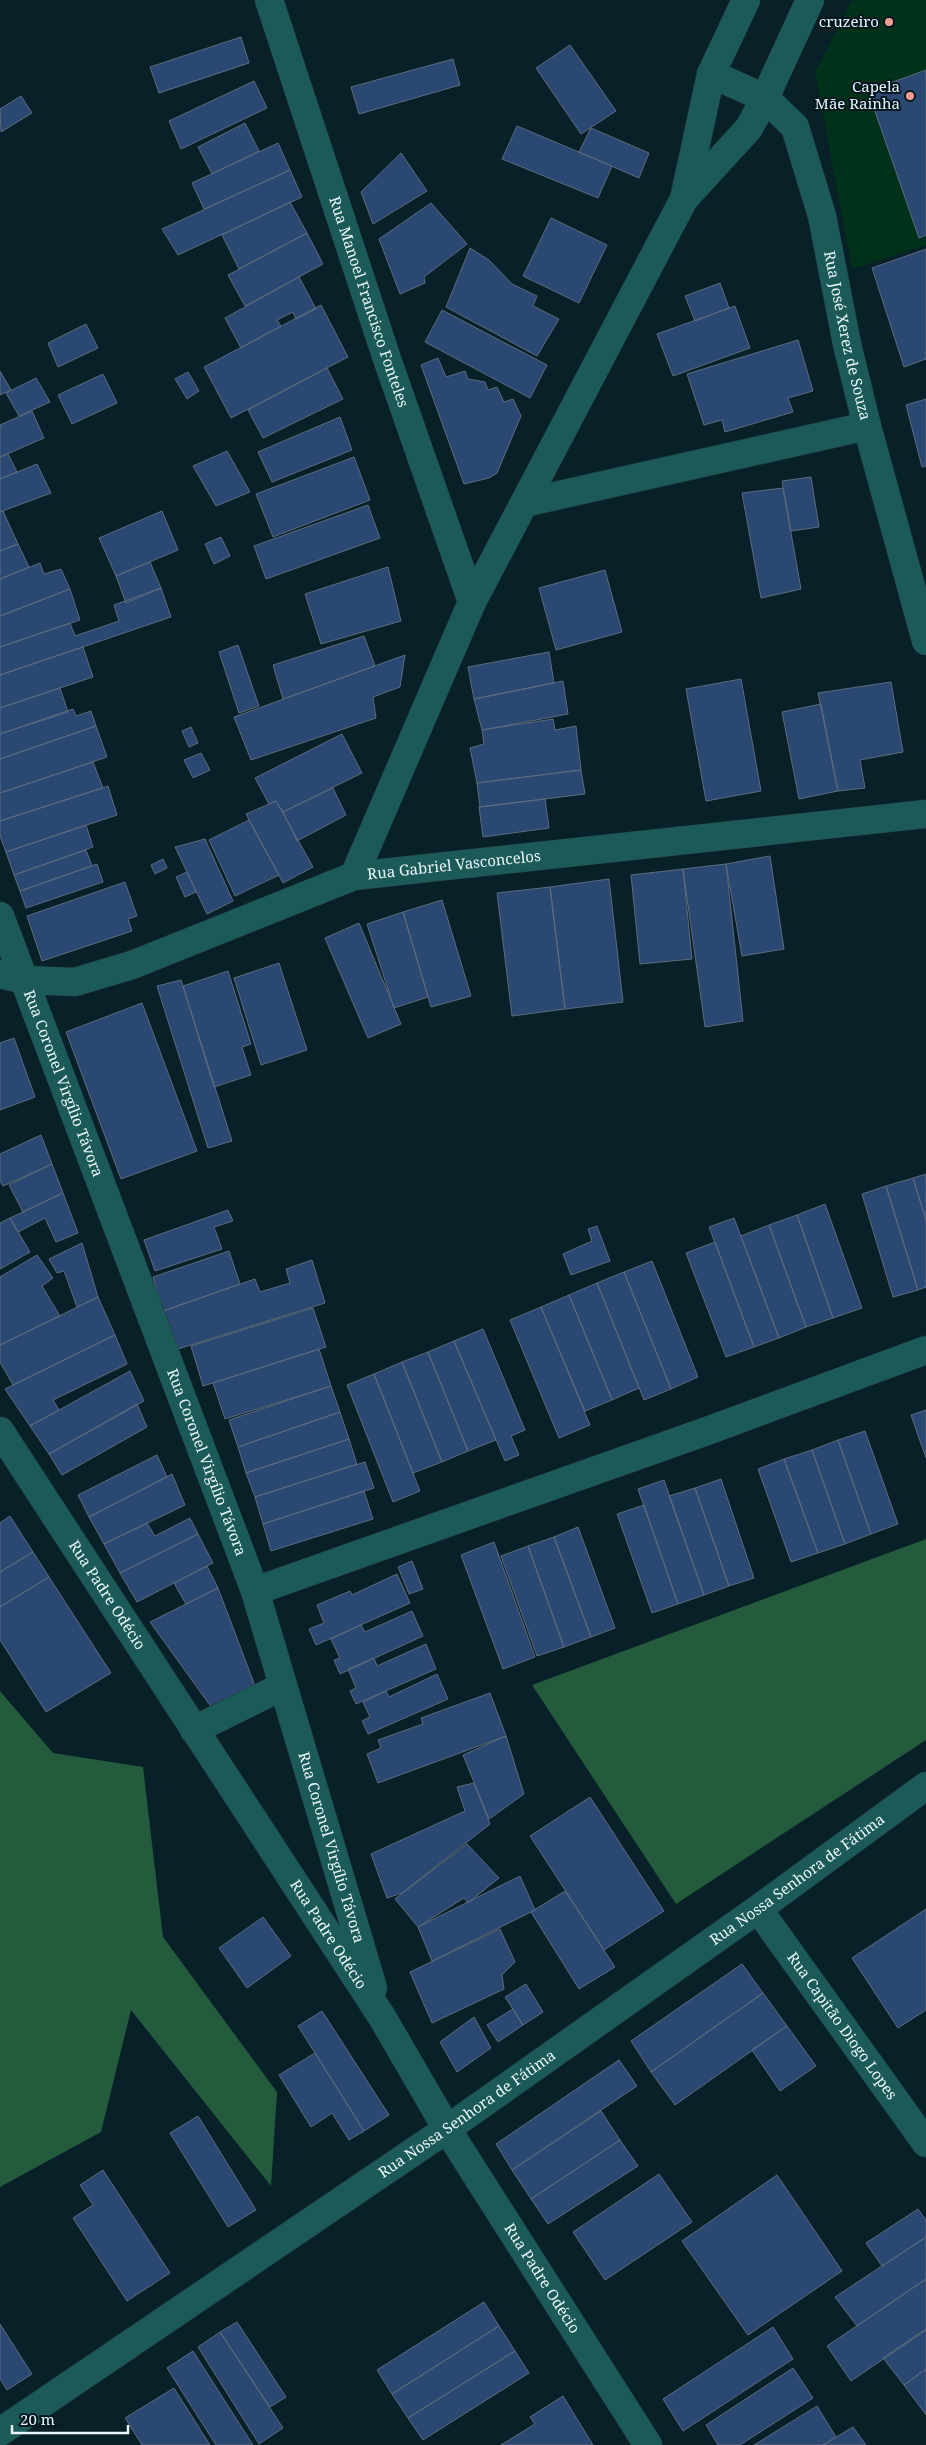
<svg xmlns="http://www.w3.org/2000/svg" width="926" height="2445" viewBox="0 0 926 2445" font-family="'Noto Serif',serif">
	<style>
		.green { fill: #00311a }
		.forest { fill: #245b3d }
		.building { fill: #2a4871; stroke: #5e6b7e }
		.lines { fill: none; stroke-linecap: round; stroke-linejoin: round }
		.street-casing { stroke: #233a41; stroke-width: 29 }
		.street { stroke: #1c5a57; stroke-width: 28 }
		.poi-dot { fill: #f59d8f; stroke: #01171f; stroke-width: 2 }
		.labels { text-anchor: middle; stroke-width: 4; stroke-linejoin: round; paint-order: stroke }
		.poi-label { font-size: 15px; fill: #e8f6fc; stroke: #01171f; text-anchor: end }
		.street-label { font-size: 15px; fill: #e8f6fc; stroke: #01171f }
	</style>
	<rect width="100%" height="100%" fill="#082028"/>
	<path class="green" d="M852 0H926V245L852 269 815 72Z"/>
	<path class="forest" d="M926 1539V1740L676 1904 532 1685Z
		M0 1691 53 1753 143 1767 163 1937 277 2092 271 2186 131 2010 101 2132 0 2187Z"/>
	<path class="building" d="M241 37 249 63 159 93 150 67Z
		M570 45 616 111 581 134 536 68Z
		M453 59 460 85 359 114 351 87Z
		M926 70V235L919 238 868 91Z
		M254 81 267 108 181 149 169 121Z
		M21 96 32 113 1 132 0 109Z
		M245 123 259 151 212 174 198 147Z
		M517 126 612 166 598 198 502 159Z
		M591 128 649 153 639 178 579 152Z
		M278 143 290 170 204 209 192 183Z
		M401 153 427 191 373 224 361 192Z
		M290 170 302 197 178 255 162 229Z
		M290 202 307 233 239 269 222 235Z
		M431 203 467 244 424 277 425 283 400 294 379 239Z
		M551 218 607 245 579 303 523 276Z
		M307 233 323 264 245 306 228 275Z
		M470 248 489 260 512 284 537 296 533 306 559 319 537 356 446 307Z
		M926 249V359L904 367 872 268Z
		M299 277 316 309 296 319 293 312 277 320 281 326 241 348 225 318Z
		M720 283 729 308 695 321 685 296Z
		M321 305 348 357 231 418 204 367Z
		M735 306 750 348 673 376 657 334Z
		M442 310 547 365 530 398 425 342Z
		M86 324 98 348 58 367 48 343Z
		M798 340 813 391 788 398 793 412 725 432 722 420 704 425 687 374Z
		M438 358 446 377 465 371 468 379 485 382 488 390 497 387 504 402 513 399 521 416 497 473 489 478 464 484 421 365Z
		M327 368 343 399 263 438 248 410Z
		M0 371 11 390 0 395Z
		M188 372 199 391 187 399 175 379Z
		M103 374 117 403 72 424 58 395Z
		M36 378 50 402 19 416 6 393Z
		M926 399V466L922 467 906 405Z
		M32 411 44 438 0 457V425Z
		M340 417 352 450 272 482 258 452Z
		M227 451 250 492 216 506 193 466Z
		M8 454 17 472 0 479V457Z
		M354 457 370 500 273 537 256 494Z
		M37 464 51 493 0 512V479Z
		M811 477 819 527 791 531 782 481Z
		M783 488 801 589 761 598 742 493Z
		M368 505 380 538 266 579 254 546Z
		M3 511 18 544 0 551V512Z
		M162 511 178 550 116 576 99 538Z
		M221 537 230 556 214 564 205 544Z
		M18 544 29 567 0 579V551Z
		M150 562 161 588 126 603 116 576Z
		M40 563 44 574 61 569 70 589 0 616V579Z
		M388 567 401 621 321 644 305 594Z
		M605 570 622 632 556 650 539 588Z
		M161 588 171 617 0 675V647L70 623 75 636 119 621 114 605Z
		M70 589 80 620 0 647V616Z
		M364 636 375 666 283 699 273 665Z
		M238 645 259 706 239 713 219 652Z
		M83 647 93 677 0 708V675Z
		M549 652 554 683 474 699 468 667Z
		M405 655 400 687 373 697 376 718 251 760 234 717Z
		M741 679 761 791 706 801 686 689Z
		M563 681 568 714 482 730 474 699Z
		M891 682 903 752 860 760 865 788 838 791 818 693Z
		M60 688 68 712 0 734V708Z
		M821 704 838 791 799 799 782 712Z
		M73 709 76 716 91 711 96 726 0 759V734Z
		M553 719 555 730 576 726 581 770 477 783 470 748 484 744 482 730Z
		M96 726 107 757 0 793V759Z
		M191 727 198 743 189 747 182 731Z
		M342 734 362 773 283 812 276 801 269 804 255 778Z
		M201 753 210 770 193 778 184 760Z
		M93 762 103 788 0 821V793Z
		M581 770 585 794 480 807 477 783Z
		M108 786 117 815 6 852 0 836V821Z
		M333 788 346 815 297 841 283 812Z
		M545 799 549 828 483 837 479 807Z
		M276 801 313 867 283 883 246 814Z
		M249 820 279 875 235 896 209 840Z
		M86 825 93 847 14 875 6 852Z
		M205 839 233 901 207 914 175 847Z
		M86 850 92 866 20 891 14 875Z
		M770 856 784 949 742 956 726 864Z
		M163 859 167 868 155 874 151 865Z
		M97 864 103 882 26 908 20 891Z
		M726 864 743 1021 705 1027 683 869Z
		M683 869 692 959 640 964 631 875Z
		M187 872 196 892 185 897 176 877Z
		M609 879 623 1002 565 1009 550 887Z
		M125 882 137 916 128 919 132 931 42 961 27 916Z
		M550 887 565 1009 512 1016 497 893Z
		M442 900 471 996 431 1007 403 912Z
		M403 912 428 997 394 1008 367 924Z
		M359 923 401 1024 368 1038 325 938Z
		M279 963 307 1050 261 1065 234 978Z
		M228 971 251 1044 242 1047 251 1075 214 1087 183 986Z
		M181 980 232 1141 208 1148 157 986Z
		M142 1003 197 1151 121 1179 66 1032Z
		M14 1038 35 1097 0 1110V1043Z
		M41 1135 52 1164 3 1186 0 1181V1154Z
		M52 1164 63 1193 23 1212 9 1185Z
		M926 1174V1220L913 1178Z
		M913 1178 926 1220V1287L918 1290 886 1186Z
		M886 1186 918 1290 893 1297 862 1194Z
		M63 1193 78 1233 56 1242 45 1218 18 1232 10 1218Z
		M825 1204 862 1308 833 1318 797 1215Z
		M228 1210 233 1221 214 1227 222 1249 155 1271 144 1240Z
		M797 1215 833 1318 806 1327 769 1225Z
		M10 1218 30 1252 0 1269V1223Z
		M734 1218 779 1338 754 1347 709 1227Z
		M769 1225 806 1327 779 1338 741 1236Z
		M597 1226 610 1261 571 1275 563 1254 592 1241 588 1229Z
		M715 1242 754 1347 726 1357 686 1253Z
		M82 1243 98 1297 77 1307 64 1271 57 1273 49 1259Z
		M229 1251 240 1284 163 1311 153 1277Z
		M37 1255 53 1278 42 1286 60 1316 0 1345V1277Z
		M312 1260 325 1303 178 1349 163 1311 255 1279 260 1292 290 1283 286 1269Z
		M652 1261 698 1377 671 1389 624 1272Z
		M624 1272 671 1389 644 1400 597 1283Z
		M597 1283 639 1388 612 1400 569 1295Z
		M569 1295 612 1400 585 1411 541 1307Z
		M98 1297 115 1335 13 1385 0 1362V1345Z
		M541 1307 590 1425 559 1438 510 1320Z
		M313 1308 326 1347 203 1386 191 1346Z
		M483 1329 525 1430 511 1436 519 1455 505 1461 454 1341Z
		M115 1335 127 1364 53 1400 59 1410 30 1426 5 1389Z
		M454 1341 496 1440 468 1451 428 1352Z
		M319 1349 331 1386 225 1419 213 1383Z
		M428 1352 468 1451 442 1462 402 1362Z
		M402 1362 442 1462 413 1473 374 1374Z
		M130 1371 144 1401 49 1454 30 1426Z
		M374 1374 420 1491 393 1502 347 1385Z
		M331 1386 340 1412 238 1447 229 1420Z
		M137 1404 147 1427 62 1475 49 1454Z
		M926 1410V1458L911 1415Z
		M340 1412 349 1439 246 1473 238 1447Z
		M865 1431 898 1524 871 1534 838 1440Z
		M349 1439 357 1464 255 1497 246 1473Z
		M838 1440 871 1534 845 1544 812 1450Z
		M812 1450 845 1544 818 1553 784 1459Z
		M157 1455 167 1477 89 1517 78 1495Z
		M784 1459 818 1553 791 1562 758 1469Z
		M365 1462 374 1488 263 1524 255 1497Z
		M172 1474 185 1505 104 1544 89 1517Z
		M721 1479 754 1578 729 1586 695 1488Z
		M664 1480 704 1595 678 1604 638 1489Z
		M695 1488 729 1586 704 1595 669 1496Z
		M364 1491 373 1519 271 1551 263 1524Z
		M644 1505 678 1604 652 1613 617 1514Z
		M10 1516 33 1552 0 1572V1523Z
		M190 1518 198 1534 120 1573 104 1544 147 1523 155 1536Z
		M578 1527 615 1628 591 1637 554 1537Z
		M198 1534 213 1563 137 1602 120 1573Z
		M554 1537 591 1637 564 1647 528 1546Z
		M494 1542 535 1657 503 1669 461 1555Z
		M528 1546 564 1647 537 1656 501 1556Z
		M33 1552 49 1577 0 1607V1572Z
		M412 1561 423 1589 409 1594 398 1567Z
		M207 1566 218 1588 186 1604 174 1583Z
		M397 1574 410 1603 316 1645 309 1629 324 1623 317 1605 350 1591 352 1595Z
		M49 1577 111 1673 46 1712 0 1640V1607Z
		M218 1588 255 1686 212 1708 150 1622Z
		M412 1611 423 1636 340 1674 334 1660 340 1658 331 1639 361 1625 365 1632Z
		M426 1644 436 1669 356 1704 350 1691 356 1688 348 1669 374 1658 377 1666Z
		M437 1674 448 1699 368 1734 362 1721 370 1717 363 1702 386 1691 389 1697Z
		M490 1693 506 1736 378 1783 367 1754 381 1748 378 1740 423 1724 421 1718Z
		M506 1736 524 1794 489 1819 463 1755Z
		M474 1783 490 1824 402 1893 387 1898 371 1854 465 1811 457 1787Z
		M590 1797 664 1911 604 1950 530 1836Z
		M467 1844 499 1878 468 1903 464 1898 418 1927 395 1899Z
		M520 1876 535 1910 432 1961 418 1927Z
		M565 1891 615 1967 579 1989 531 1912Z
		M926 1909V2010L898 2028 852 1958Z
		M263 1917 291 1956 247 1988 219 1948Z
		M500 1929 515 1962 502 1975 504 1989 432 2023 410 1972Z
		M742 1964 763 1993 651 2072 631 2041Z
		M526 1984 543 2012 523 2025 505 1997Z
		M763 1993 787 2026 675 2105 651 2072Z
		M513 2009 523 2025 498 2042 487 2025Z
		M322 2011 389 2115 364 2131 298 2026Z
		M474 2017 491 2048 457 2072 440 2042Z
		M787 2026 816 2066 780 2091 752 2050Z
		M315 2053 364 2131 349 2140 332 2113 311 2127 279 2075Z
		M619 2060 637 2086 512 2170 496 2144Z
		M601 2111 620 2140 531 2199 512 2170Z
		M198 2116 256 2210 228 2227 170 2133Z
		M620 2140 638 2166 548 2224 531 2199Z
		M103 2170 170 2273 127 2301 73 2218 93 2205 80 2185Z
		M659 2174 692 2222 605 2280 573 2232Z
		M777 2175 842 2271 748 2335 682 2241Z
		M918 2209 926 2220V2237L882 2266 866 2243Z
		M926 2237V2279L857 2326 835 2297Z
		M926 2279V2330L851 2381 827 2346Z
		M484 2302 499 2326 392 2394 377 2370Z
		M237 2322 286 2397 270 2407 220 2332Z
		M0 2324 32 2374 7 2390 0 2379Z
		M499 2326 515 2351 408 2418 392 2394Z
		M773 2327 793 2359 683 2431 663 2399Z
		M926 2329V2369L904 2385 883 2358Z
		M220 2332 283 2428 259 2444 198 2347Z
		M193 2351 253 2445H216L167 2368Z
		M515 2351 529 2373 423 2440 408 2418Z
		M793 2368 813 2398 740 2445H718L706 2425Z
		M926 2369V2415L904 2385Z
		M174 2388 210 2445H142L125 2418Z
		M563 2396 593 2445H501L535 2424 530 2417Z
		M817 2406 836 2437 823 2445H754Z
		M853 2427 866 2445H823Z"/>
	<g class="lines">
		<defs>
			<g id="street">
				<path id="s1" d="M269 0 386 356 472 602"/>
				<path id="s2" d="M711 74 765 98 795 127 822 216 847 344 867 426 926 641"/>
				<path d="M685 198 749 128 765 98 810 0"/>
				<path d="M524 503 867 426"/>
				<path d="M354 876 472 602 684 199 711 74 746 0"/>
				<path id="s3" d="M0 916 255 1591 373 1988"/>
				<path id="s4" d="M0 974 24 980 75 982 132 965 354 876 926 814"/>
				<path id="s5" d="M0 1431 382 2017 447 2129 648 2445"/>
				<path d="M255 1591 707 1431 926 1350"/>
				<path d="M194 1730 283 1686"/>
				<path id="s6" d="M758 1909 926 2143"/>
				<path id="s7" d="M0 2432 447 2129 758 1909 926 1786"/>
			</g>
		</defs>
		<use href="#street" class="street-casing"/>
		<use href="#street" class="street"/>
	</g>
	<g class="poi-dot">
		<circle cx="889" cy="22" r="5"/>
		<circle cx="910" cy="96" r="5"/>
	</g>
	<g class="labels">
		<g class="poi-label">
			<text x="879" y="27">cruzeiro</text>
			<text x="900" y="92">Capela<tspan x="900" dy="17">Mãe Rainha</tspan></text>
		</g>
		<g class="street-label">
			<text dy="5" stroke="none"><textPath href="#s1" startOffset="318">Rua Manoel Francisco Fonteles</textPath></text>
			<text dy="5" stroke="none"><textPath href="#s2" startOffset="316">Rua José Xerez de Souza</textPath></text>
			<text dy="5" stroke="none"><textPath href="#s4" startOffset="475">Rua Gabriel Vasconcelos</textPath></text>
			<text dy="5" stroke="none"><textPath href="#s3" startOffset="179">Rua Coronel Virgílio Távora</textPath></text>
			<text dy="5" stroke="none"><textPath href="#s3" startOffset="584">Rua Coronel Virgílio Távora</textPath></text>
			<text dy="5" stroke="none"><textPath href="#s5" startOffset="196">Rua Padre Odécio</textPath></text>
			<text dy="5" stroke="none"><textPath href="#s3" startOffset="989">Rua Coronel Virgílio Távora</textPath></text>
			<text dy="5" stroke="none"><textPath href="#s7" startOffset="970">Rua Nossa Senhora de Fátima</textPath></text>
			<text dy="5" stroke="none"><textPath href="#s5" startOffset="601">Rua Padre Odécio</textPath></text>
			<text dy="5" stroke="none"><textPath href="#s6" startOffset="144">Rua Capitão Diogo Lopes</textPath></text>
			<text dy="5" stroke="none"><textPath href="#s7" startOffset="565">Rua Nossa Senhora de Fátima</textPath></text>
			<text dy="5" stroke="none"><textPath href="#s5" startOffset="1006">Rua Padre Odécio</textPath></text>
		</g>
	</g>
	<path d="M12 2425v8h116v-8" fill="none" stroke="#e8f6fc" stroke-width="2.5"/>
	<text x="20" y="2425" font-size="15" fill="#e8f6fc" stroke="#01171f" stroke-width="4" paint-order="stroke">20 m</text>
</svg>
